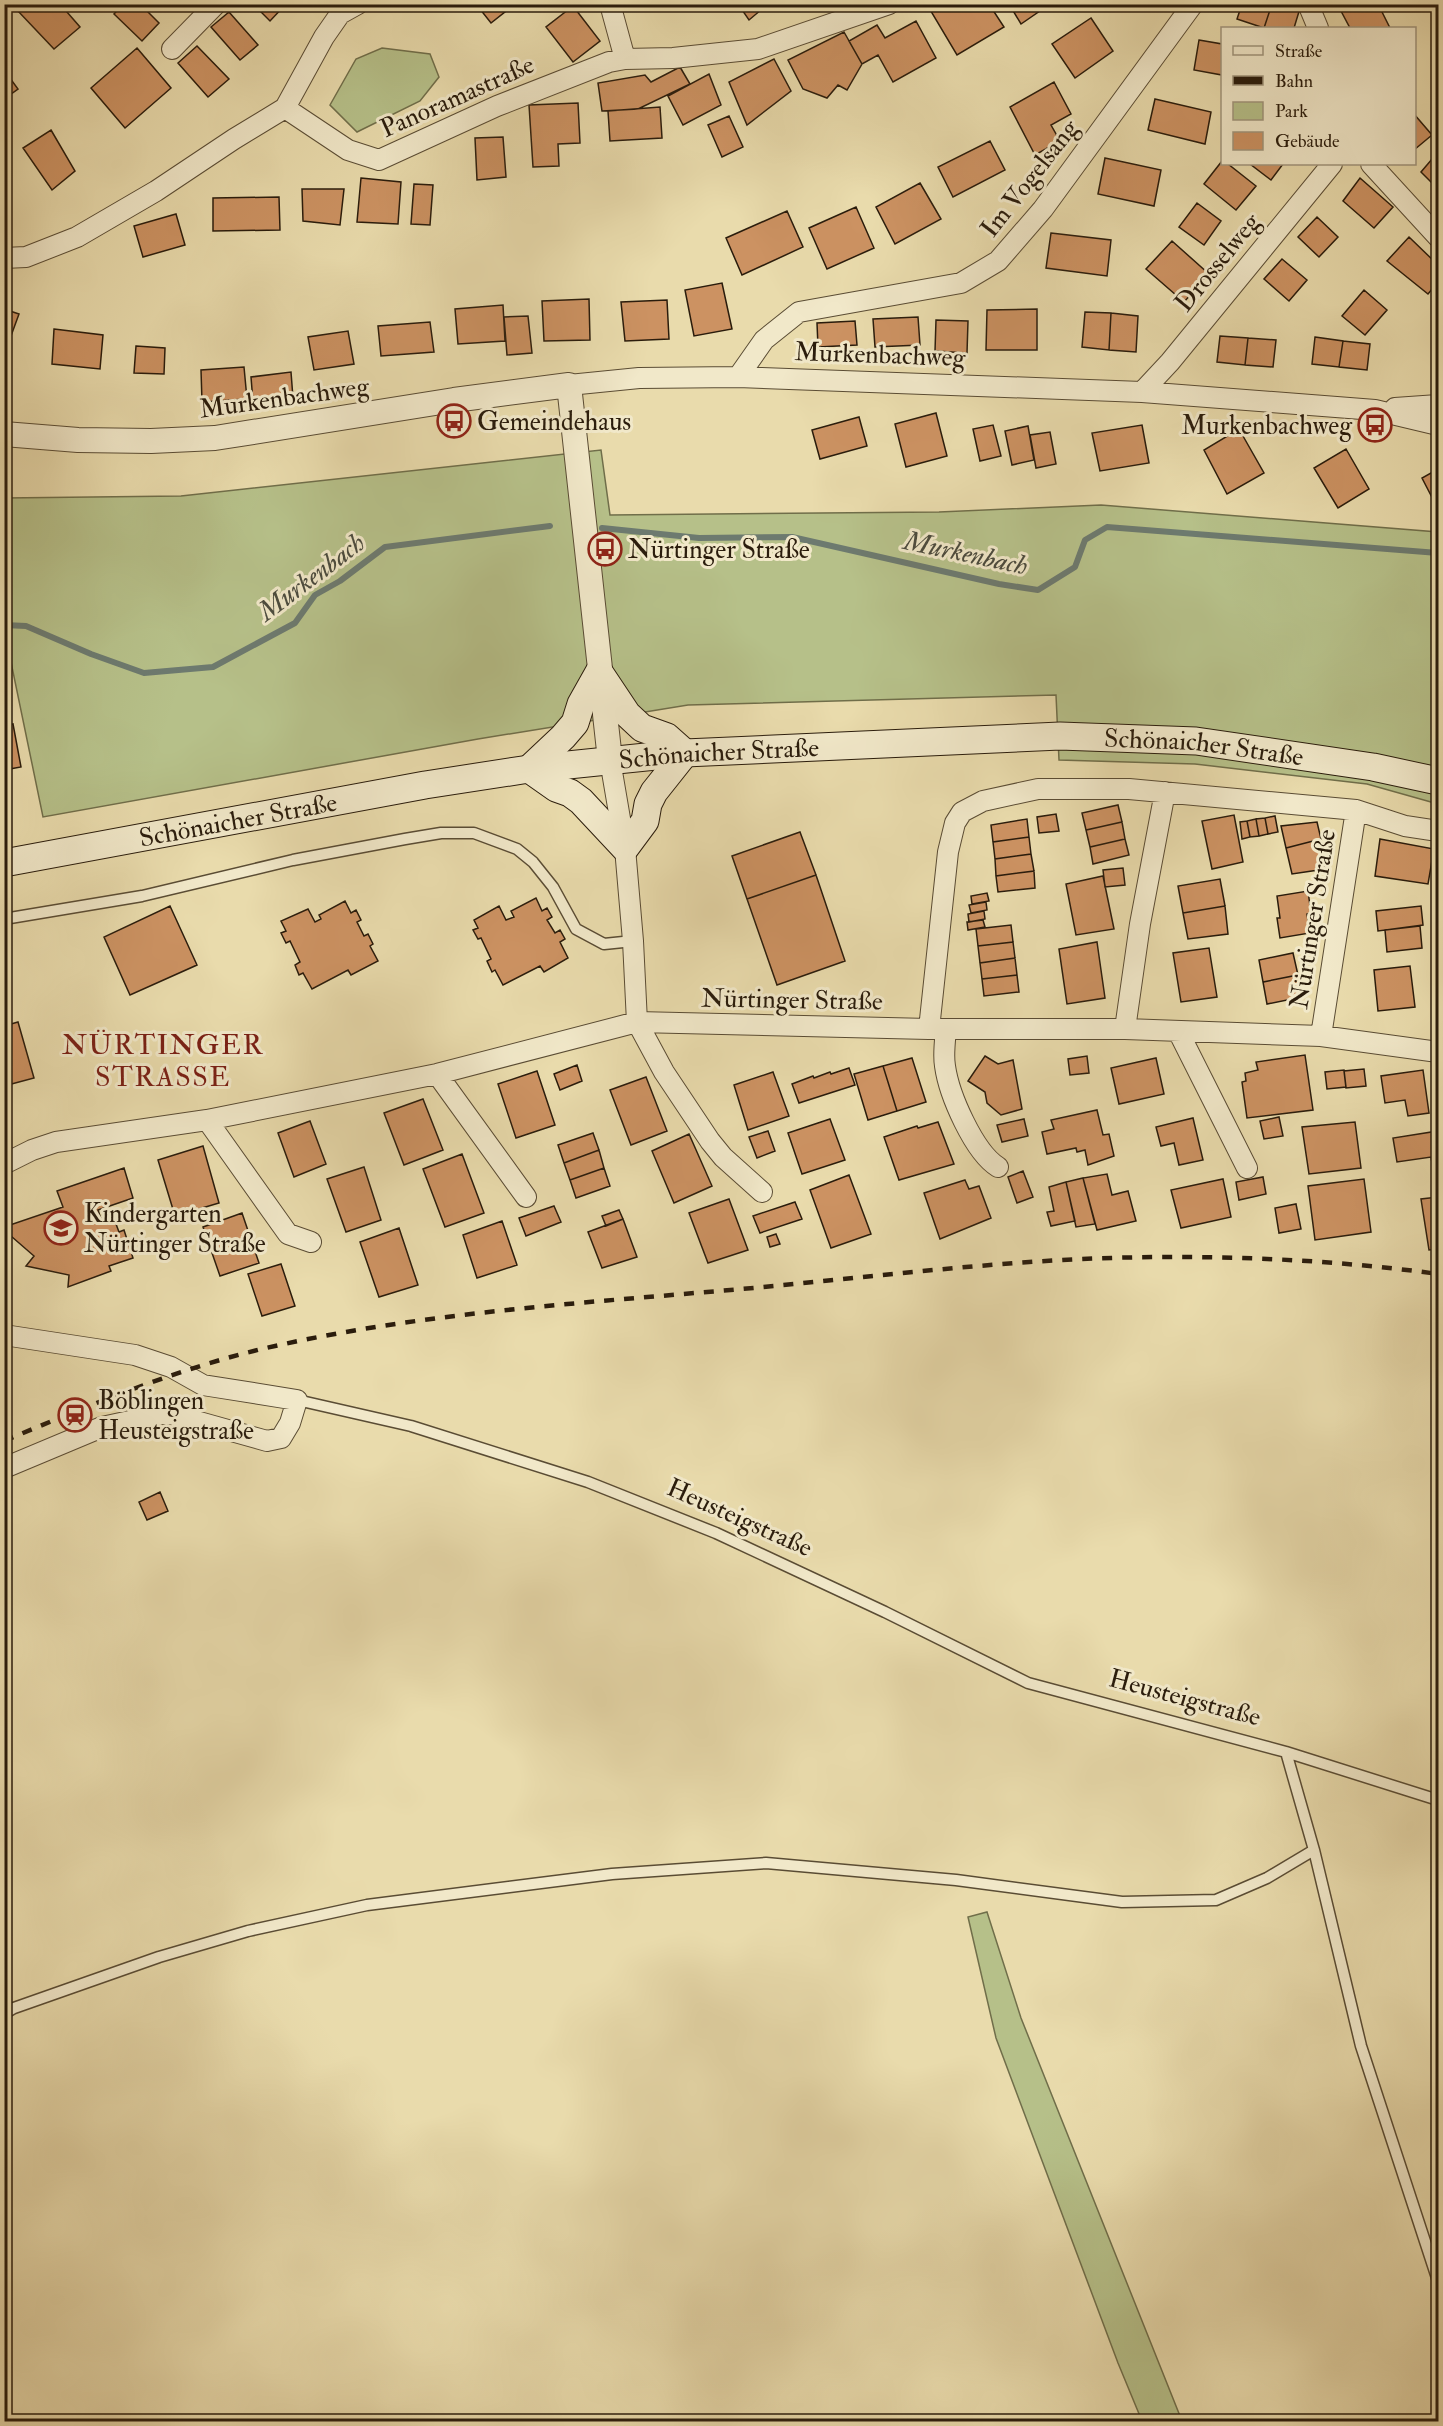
<svg xmlns="http://www.w3.org/2000/svg" width="1443" height="2426" viewBox="0 0 1443 2426" font-family="'IM FELL Double Pica',serif">
	<style>
		.green { fill: #b6c089; stroke: #706e4a; stroke-width: 1.5 }
		.lines { fill: none; stroke-linecap: round; stroke-linejoin: round }
		.stream { stroke: #6d7a6f; stroke-width: 6 }
		.building { fill: #cc9262; stroke: #2a1c0c; stroke-width: 1.5 }
		.service-casing { stroke: #5a4c34; stroke-width: 13 }
		.minor-casing { stroke: #5a4c34; stroke-width: 22 }
		.tertiary-casing { stroke: #5a4c34; stroke-width: 26 }
		.secondary-casing { stroke: #2a1c0c; stroke-width: 29 }
		.service { stroke: #f1e8c9; stroke-width: 10 }
		.minor { stroke: #f1e8c9; stroke-width: 20 }
		.tertiary { stroke: #f1e8c9; stroke-width: 24 }
		.secondary { stroke: #f1e8c9; stroke-width: 27 }
		.rail { stroke: #2a1c0c; stroke-width: 4.5; stroke-dasharray: 10 10; stroke-linecap: butt }
		.labels { text-anchor: middle; stroke-width: 6; stroke-linejoin: round; paint-order: stroke }
		.street-label { font-size: 26px; fill: #2a1c0c; stroke: #f1e8c9 }
		.poi-label { font-size: 26px; fill: #2a1c0c; stroke: #f1e8c9; text-anchor: start }
		.water-label { font-size: 27px; font-style: italic; fill: #4b4b3e; stroke: #f1e8c9 }
		.quarter-label { font-size: 28px; letter-spacing: 1.5px; fill: #7a1f14; stroke: #f1e8c9 }
	</style>
	<rect width="100%" height="100%" fill="#e9dbac"/>
	<filter id="stains"><feTurbulence type="fractalNoise" baseFrequency=".00333" numOctaves="4"/><feColorMatrix values="0 0 0 0 .2 0 0 0 0 .09 0 0 0 0 .02 0 0 0 .5 -.17"/></filter>
	<radialGradient id="worn" r=".72"><stop offset=".6" stop-color="#630" stop-opacity="0"/><stop offset="1" stop-color="#630" stop-opacity=".3"/></radialGradient>
	<path class="green" d="M382 48 430 54 439 77 420 101 357 132 330 105 356 59Z
		M601 450 610 515 939 512 1101 505 1438 532V804L1367 784 1195 764 1059 760 1056 695 688 705 478 739 43 817 11 662 5 663 4 498 181 496Z
		M987 1912 1021 2018 1182 2421H1142L1118 2363 996 2038 968 1917Z"/>
	<g class="lines">
		<path class="stream" d="M602 528 699 538 792 537 999 584 1038 590 1075 567 1085 540 1107 527 1438 553
			M4 625 26 626 91 654 144 673 213 667 295 623 315 595 340 581 385 547 550 526"/>
	</g>
	<path class="building" d="M22 4H60L80 27 54 49 17 10Z
		M123 4H140L159 23 142 41 114 14Z
		M253 4H286L270 21Z
		M476 4H515L491 23Z
		M738 4H768L749 20Z
		M934 4H989L1004 27 957 55 929 8Z
		M1009 4H1050L1021 24Z
		M1242 4H1272L1264 28 1237 19Z
		M1272 4 1301 5 1294 28H1264Z
		M1352 4H1378L1390 28H1350L1341 11Z
		M573 6 600 41 573 62 546 27Z
		M229 12 258 45 240 60 211 27Z
		M1091 18 1113 51 1075 78 1052 44Z
		M916 21 936 58 893 82 878 55 862 64 849 41 877 25 885 38Z
		M844 32 862 64 847 90 838 85 827 98 803 89 788 60Z
		M1199 40 1222 44V75L1194 70Z
		M197 46 229 79 208 97 178 63Z
		M137 48 171 88 125 128 91 88Z
		M774 59 791 91 747 125 729 82Z
		M680 67 690 84 638 109 602 111 598 83 645 75 651 82Z
		M4 70 18 89 4 99Z
		M709 74 721 105 683 125 668 96Z
		M1054 82 1071 114 1051 125 1060 141 1035 155 1010 107Z
		M1155 99 1211 112 1205 144 1148 130Z
		M578 103 580 143 558 144 559 166 533 167 529 105Z
		M660 107 662 138 610 141 608 111Z
		M1414 114 1432 135 1414 150Z
		M729 116 743 147 722 157 708 125Z
		M51 130 75 171 52 190 23 148Z
		M503 137 506 177 477 180 475 138Z
		M990 141 1005 170 953 197 938 167Z
		M1438 152V189L1421 172Z
		M1105 158 1161 170 1154 206 1098 194Z
		M1222 161V164H1228L1256 186 1236 210 1204 184Z
		M1250 164H1283L1271 180Z
		M361 178 401 182 398 224 357 222Z
		M1360 178 1393 207 1374 228 1343 201Z
		M920 183 941 219 895 244 876 207Z
		M414 184 433 185 430 225 411 224Z
		M302 189H344L340 225 303 221Z
		M279 197 280 230 213 231V198Z
		M1197 203 1221 221 1204 245 1179 227Z
		M856 207 874 248 827 269 809 228Z
		M787 211 803 247 742 275 726 238Z
		M176 214 185 245 143 257 134 226Z
		M1317 217 1338 237 1319 257 1298 237Z
		M1051 233 1111 240 1107 276 1046 268Z
		M1409 237 1438 265V282L1428 294 1387 261Z
		M1172 241 1209 274 1184 302 1146 269Z
		M1282 259 1307 280 1289 301 1264 279Z
		M722 283 732 329 694 336 685 290Z
		M1364 290 1387 310 1365 335 1342 316Z
		M589 299 590 340 544 341 542 301Z
		M667 300 669 339 625 341 621 302Z
		M503 305 505 341 458 344 455 309Z
		M4 309 19 314 4 355Z
		M1037 309V350H986L987 310Z
		M1085 312 1111 313 1109 350 1082 347Z
		M1111 313 1138 316 1136 352 1109 350Z
		M528 316 532 353 507 355 504 317Z
		M918 317 920 345 875 347 873 319Z
		M936 320 968 321 967 353 935 351Z
		M855 321 857 345 818 347 817 323Z
		M430 322 434 352 381 356 378 326Z
		M54 329 103 335 100 369 52 364Z
		M348 331 354 364 314 370 308 337Z
		M1220 336 1248 338 1245 365 1217 362Z
		M1315 337 1343 341 1339 367 1312 364Z
		M1248 338 1276 340 1273 367 1245 365Z
		M1343 341 1370 344 1367 370 1339 367Z
		M136 346 165 348 164 374 134 373Z
		M244 367 247 399 202 402 201 370Z
		M291 372 293 398 253 402 251 377Z
		M936 413 947 456 906 467 895 424Z
		M859 417 867 446 820 459 812 430Z
		M993 425 1001 456 980 461 973 429Z
		M1142 425 1149 463 1100 471 1092 433Z
		M1028 426 1034 460 1012 465 1005 431Z
		M1239 429 1264 473 1227 494 1204 450Z
		M1050 432 1056 464 1036 468 1030 435Z
		M1346 449 1369 489 1338 508 1314 468Z
		M1438 469V509L1422 478Z
		M13 724 21 767 4 770V726Z
		M1118 805 1122 822 1086 830 1082 813Z
		M1056 814 1059 831 1039 833 1037 817Z
		M1234 815 1243 862 1212 869 1202 821Z
		M1275 816 1278 832 1268 834 1265 818Z
		M1265 818 1268 834 1259 836 1256 819Z
		M1027 819 1029 837 993 842 991 825Z
		M1256 819 1259 836 1250 837 1247 821Z
		M1247 821 1250 837 1242 839 1240 822Z
		M1122 822 1125 839 1090 847 1086 830Z
		M1317 822 1321 839 1286 848 1281 826Z
		M800 832 816 875 747 899 732 856Z
		M1029 837 1031 854 995 859 993 842Z
		M1125 839 1129 855 1093 864 1090 847Z
		M1321 839 1325 869 1292 874 1286 848Z
		M1380 839 1434 849 1428 884 1375 876Z
		M1031 854 1034 871 996 876 995 859Z
		M1123 868 1125 885 1105 887 1103 870Z
		M1034 871 1035 888 998 892 996 876Z
		M816 875 845 961 777 985 747 899Z
		M1103 876 1114 929 1076 935 1066 884Z
		M1220 879 1225 906 1183 913 1178 886Z
		M1308 891 1311 913 1307 914 1310 933 1280 938 1277 918H1280L1277 896Z
		M987 893 989 901 972 904 971 896Z
		M536 898 542 911 547 908 552 917 547 920 555 933 560 930 565 939 560 942 568 958 544 972 540 966 503 985 495 970 492 972 487 961 491 959 481 938 478 939 473 930 478 928 474 920 499 906 506 920 514 917 511 911Z
		M345 901 351 913 356 910 361 920 357 922 364 936 368 934 373 944 370 946 378 961 351 975 348 970 312 989 303 973 299 975 295 965 300 962 290 941 286 943 281 933 286 931 281 921 308 909 315 922 321 919 319 915Z
		M986 902 987 910 971 913 969 905Z
		M170 906 197 965 130 995 104 937Z
		M1225 906 1228 934 1188 939 1183 913Z
		M1421 906 1423 925 1378 931 1376 911Z
		M984 911 985 919 969 922 968 914Z
		M983 920 985 927 968 930 967 922Z
		M1011 925 1013 942 978 946 976 929Z
		M1420 926 1422 948 1387 952 1385 930Z
		M1013 942 1015 958 980 963 978 946Z
		M1097 942 1105 998 1067 1004 1059 949Z
		M1209 948 1217 997 1181 1002 1173 953Z
		M1293 953 1298 975 1263 982 1259 960Z
		M1015 958 1017 975 982 979 980 963Z
		M1410 966 1415 1007 1378 1011 1374 970Z
		M1017 975 1019 992 984 996 982 979Z
		M1298 975 1302 997 1267 1004 1263 982Z
		M18 1022 34 1078 4 1086V1026Z
		M1305 1055 1313 1110 1247 1118 1242 1082 1246 1081 1245 1073 1258 1070 1256 1062Z
		M985 1056 998 1064 1013 1060 1022 1109 1001 1115 987 1103 985 1092 968 1081Z
		M1087 1056 1089 1073 1070 1075 1068 1059Z
		M912 1058 926 1102 897 1111 883 1066Z
		M1156 1058 1164 1094 1119 1104 1111 1068Z
		M577 1065 582 1081 560 1090 554 1074Z
		M883 1066 897 1111 868 1120 854 1074Z
		M849 1068 855 1085 799 1103 792 1084 813 1076 814 1078 830 1072 831 1074Z
		M1364 1069 1366 1086 1346 1088 1344 1071Z
		M1344 1070 1346 1087 1327 1089 1325 1072Z
		M1423 1070 1429 1113 1408 1116 1405 1100 1385 1103 1381 1076Z
		M537 1071 555 1125 516 1138 498 1084Z
		M773 1072 789 1116 748 1130 734 1085Z
		M646 1077 667 1131 631 1145 610 1090Z
		M423 1099 443 1150 404 1165 384 1113Z
		M1097 1110 1103 1135 1109 1134 1114 1156 1088 1165 1085 1150 1077 1152 1076 1148 1047 1154 1042 1132 1054 1129 1051 1120Z
		M1279 1117 1283 1136 1264 1139 1260 1121Z
		M1193 1118 1203 1160 1179 1165 1174 1143 1161 1146 1156 1127Z
		M830 1119 845 1160 802 1174 788 1133Z
		M1024 1119 1028 1136 1002 1142 997 1125Z
		M310 1121 326 1164 294 1177 278 1133Z
		M938 1122 954 1164 899 1180 884 1137 917 1126 918 1128Z
		M1355 1122 1361 1168 1309 1174 1302 1127Z
		M768 1131 775 1151 757 1158 749 1137Z
		M1438 1131V1180L1435 1181 1431 1157 1397 1162 1393 1138Z
		M593 1133 599 1150 564 1163 558 1145Z
		M689 1134 712 1186 674 1203 652 1151Z
		M203 1146 219 1203 175 1216 158 1160Z
		M599 1150 604 1168 570 1180 564 1163Z
		M462 1154 484 1213 445 1227 423 1169Z
		M364 1167 381 1220 346 1232 327 1179Z
		M124 1168 133 1198 98 1210 101 1219 113 1216 119 1232 124 1230 133 1258 109 1266 111 1271 68 1287 69 1275 26 1266 34 1256 4 1230V1227L63 1207 57 1191Z
		M604 1168 610 1186 576 1198 570 1180Z
		M1023 1171 1033 1197 1017 1203 1008 1177Z
		M1107 1174 1112 1195 1128 1191 1136 1221 1097 1230 1083 1178Z
		M849 1175 871 1234 831 1248 810 1190Z
		M1263 1177 1266 1194 1239 1200 1236 1182Z
		M1083 1178 1095 1224 1076 1227 1066 1182Z
		M1223 1179 1231 1217 1181 1228 1171 1190Z
		M1364 1179 1371 1232 1315 1240 1308 1186Z
		M965 1180 969 1189 979 1186 991 1218 940 1239 924 1193Z
		M1066 1182 1075 1221 1051 1226 1047 1212 1054 1211 1049 1187Z
		M1438 1197V1249L1429 1250 1421 1199Z
		M729 1199 748 1250 708 1263 689 1213Z
		M795 1202 802 1219 760 1233 753 1216Z
		M1296 1204 1301 1229 1279 1233 1275 1208Z
		M554 1206 561 1222 526 1236 519 1218Z
		M619 1210 623 1219 606 1226 602 1216Z
		M242 1213 259 1263 220 1276 203 1227Z
		M623 1219 637 1257 602 1268 588 1232Z
		M502 1221 517 1265 477 1278 463 1235Z
		M399 1228 418 1285 379 1297 360 1242Z
		M776 1234 780 1244 770 1247 767 1237Z
		M281 1264 295 1306 262 1316 248 1274Z
		M160 1492 168 1511 147 1520 139 1502Z"/>
	<g class="lines">
		<defs>
			<path id="service" d="M4 919 142 896 293 860 405 839 441 833H474L517 849 533 862 553 887 576 929 604 944 633 941
				M297 1400 411 1426 588 1482 716 1533 885 1612 1028 1683 1286 1752 1438 1800
				M1286 1752 1314 1850 1361 2046 1438 2281
				M4 2014 14 2008 159 1957 248 1931 367 1905 612 1874 766 1863 956 1880 1122 1902 1216 1900 1267 1878 1314 1850"/>
			<path id="minor" d="M610 4 625 59 673 58 758 49 889 4
				M1308 4 1318 28
				M172 49 216 4
				M285 108 348 150 379 160 497 106 609 62 625 59
				M1371 164 1438 237
				M4 258 26 257 77 237 156 191 234 139 285 108 324 37 340 14 358 4
				M738 377 764 340 799 312 961 283 998 261 1043 209 1193 4
				M569 385 639 378 738 377 1142 392 1375 410 1438 425
				M1142 392 1170 362 1332 164
				M1395 408 1438 405
				M610 760 625 848 633 941 637 1022 664 1072 710 1141 723 1157 762 1192
				M929 1029 948 852 955 823 962 812 983 801 1038 789H1129L1356 810 1405 826 1438 831
				M946 1029C945 1041 943 1055 945 1066 949 1095 974 1152 998 1167
				M1125 1029 1140 924 1165 792
				M1178 1031 1247 1168
				M1321 1036 1356 810
				M437 1074 526 1197
				M207 1120 288 1234 311 1242
				M4 1164 32 1150 56 1142 207 1120 437 1074 637 1022 929 1029H1125L1321 1036 1438 1052
				M4 1335 135 1355 171 1367 203 1385 297 1400 290 1423 281 1438 267 1441 167 1413 102 1427 4 1468"/>
			<path id="tertiary" d="M4 434 78 440 151 441 215 438 454 400 569 385 610 760"/>
			<g id="secondary">
				<path d="M529 769 563 737 575 723 581 704 599 672 627 714 642 728 667 737 685 753"/>
				<path d="M529 769 556 788 570 793 581 801 625 848 645 821 648 804 654 792 685 753"/>
				<path id="s1" d="M4 863 425 785 529 769 685 753 1060 736 1196 741 1373 767 1438 781"/>
			</g>
		</defs>
		<use href="#service" class="service-casing"/>
		<use href="#minor" class="minor-casing"/>
		<use href="#tertiary" class="tertiary-casing"/>
		<use href="#secondary" class="secondary-casing"/>
		<use href="#service" class="service"/>
		<use href="#minor" class="minor"/>
		<use href="#tertiary" class="tertiary"/>
		<use href="#secondary" class="secondary"/>
		<path class="rail" d="M4 1441C90 1405 176 1369 266 1348 432 1310 605 1302 774 1286 876 1276 978 1264 1081 1259 1198 1254 1322 1258 1438 1274"/>
	</g>
	<defs>
		<symbol id="bus-ring" viewBox="-11 -11 22 22"><circle r="9.5" fill="#f1e8c9" stroke="#8f2418" stroke-width="1.5"/><path d="M-5-6H5V4H4V6H2V4H-2V6H-4V4H-5ZM-3.5-4V0h7V-4ZM-3.5 1.2v1.5H-2V1.2ZM2 1.2v1.5H3.5V1.2Z" fill="#8f2418"/></symbol>
		<symbol id="school-ring" viewBox="-11 -11 22 22"><circle r="9.5" fill="#f1e8c9" stroke="#8f2418" stroke-width="1.5"/><path d="M0-5L7-2L0 1L-7-2ZM-4 1L0 2.5L4 1V4Q0 6-4 4Z" fill="#8f2418"/></symbol>
		<symbol id="station-ring" viewBox="-11 -11 22 22"><circle r="9.5" fill="#f1e8c9" stroke="#8f2418" stroke-width="1.5"/><path d="M-3-6H3Q5-6 5-4V2Q5 4 3 4L4.5 6H3L1.5 4h-3L-3 6H-4.5L-3 4Q-5 4-5 2V-4Q-5-6-3-6ZM-3.5-4v3h7v-3ZM-3.5 1v1.5H-2V1ZM2 1v1.5H3.5V1Z" fill="#8f2418"/></symbol>
	</defs>
	<g fill-rule="evenodd">
		<use href="#bus-ring" x="435" y="402" width="38" height="38"/>
		<use href="#bus-ring" x="1356" y="406" width="38" height="38"/>
		<use href="#bus-ring" x="586" y="530" width="38" height="38"/>
		<use href="#school-ring" x="42" y="1209" width="38" height="38"/>
		<use href="#station-ring" x="56" y="1396" width="38" height="38"/>
	</g>
	<g class="labels">
		<g class="street-label">
			<text transform="translate(457 96) rotate(-24)" y="9">Panoramastraße</text>
			<text transform="translate(1029 178) rotate(-52)" y="9">Im Vogelsang</text>
			<text transform="translate(1217 262) rotate(-51)" y="9">Drosselweg</text>
			<text transform="translate(880 354) rotate(2)" y="9">Murkenbachweg</text>
			<text transform="translate(284 397) rotate(-8)" y="9">Murkenbachweg</text>
			<text dy="9" stroke="none"><textPath href="#s1" startOffset="1210">Schönaicher Straße</textPath></text>
			<text dy="9" stroke="none"><textPath href="#s1" startOffset="724">Schönaicher Straße</textPath></text>
			<text dy="9" stroke="none"><textPath href="#s1" startOffset="238">Schönaicher Straße</textPath></text>
			<text transform="translate(1312 919) rotate(-81)" y="9">Nürtinger Straße</text>
			<text transform="translate(792 999) rotate(1)" y="9">Nürtinger Straße</text>
			<text transform="translate(740 1517) rotate(24)" y="9">Heusteigstraße</text>
			<text transform="translate(1185 1697) rotate(15)" y="9">Heusteigstraße</text>
		</g>
		<g class="poi-label">
			<text x="477" y="430">Gemeindehaus</text>
			<text x="1352" y="434" text-anchor="end">Murkenbachweg</text>
			<text x="628" y="558">Nürtinger Straße</text>
			<text x="84" y="1222">Kindergarten<tspan x="84" dy="30">Nürtinger Straße</tspan></text>
			<text x="98" y="1409">Böblingen<tspan x="98" dy="30">Heusteigstraße</tspan></text>
		</g>
		<g class="water-label">
			<text transform="translate(966 553) rotate(12)" y="9">Murkenbach</text>
			<text transform="translate(311 577) rotate(-37)" y="9">Murkenbach</text>
		</g>
		<g class="quarter-label">
			<text x="163" y="1054">NÜRTINGER<tspan x="163" dy="32">STRASSE</tspan></text>
		</g>
	</g>
	<rect width="1443" height="2426" fill="none" stroke="#e9dbac" stroke-width="24"/>
	<rect x="6" y="6" width="1431" height="2414" fill="none" stroke="#2a1c0c" stroke-width="3"/>
	<rect x="12" y="12" width="1419" height="2402" fill="none" stroke="#2a1c0c" stroke-width="1.5"/>
	<rect x="1221" y="27" width="195" height="138" fill="#f1e8c9" stroke="#a1967d" stroke-width="1.5"/>
	<rect x="1233" y="46" width="30" height="9" fill="#f1e8c9" stroke="#a1967d" stroke-width="1.5"/>
	<text x="1275" y="57" font-size="18" fill="#2a1c0c">Straße</text>
	<rect x="1233" y="76" width="30" height="9" fill="#2a1c0c" stroke="#a1967d" stroke-width="1.5"/>
	<text x="1275" y="87" font-size="18" fill="#2a1c0c">Bahn</text>
	<rect x="1233" y="102" width="30" height="18" fill="#b6c089" stroke="#a1967d" stroke-width="1.5"/>
	<text x="1275" y="117" font-size="18" fill="#2a1c0c">Park</text>
	<rect x="1233" y="132" width="30" height="18" fill="#cc9262" stroke="#a1967d" stroke-width="1.5"/>
	<text x="1275" y="147" font-size="18" fill="#2a1c0c">Gebäude</text>
	<rect width="100%" height="100%" filter="url(#stains)"/>
	<rect width="100%" height="100%" fill="url(#worn)"/>
</svg>
